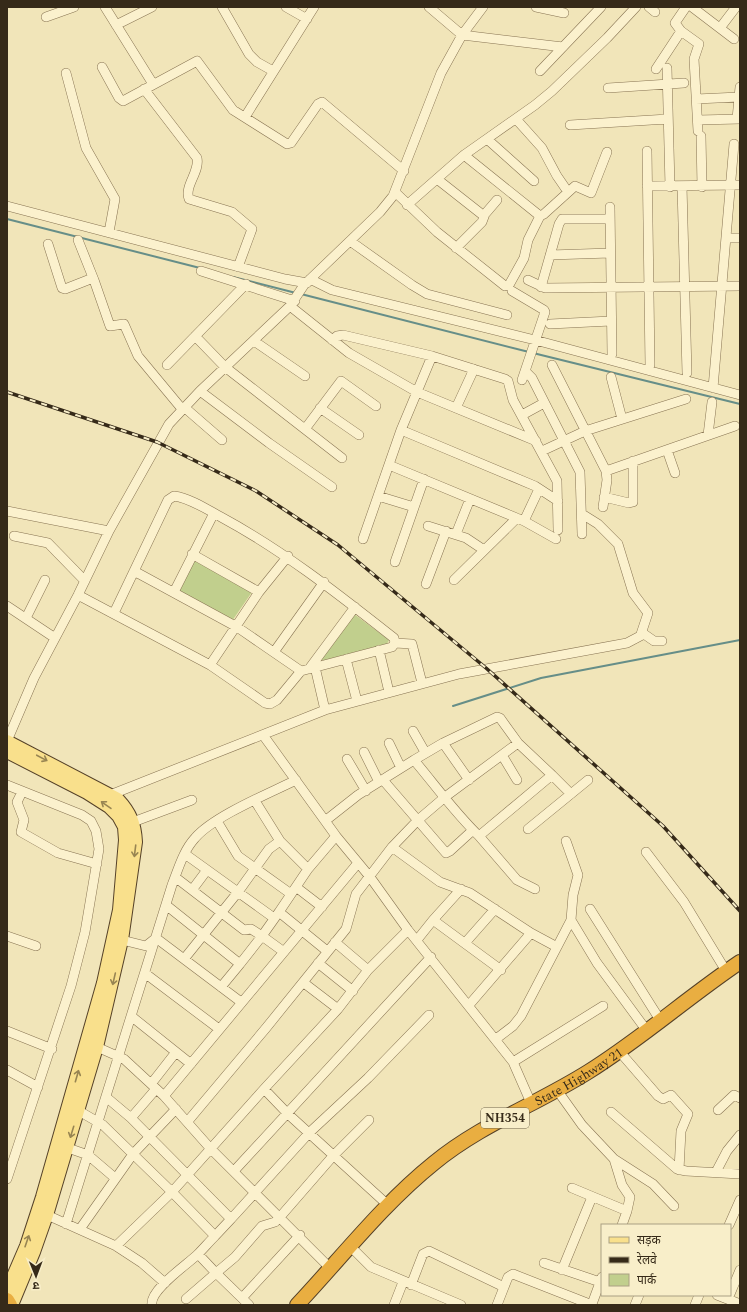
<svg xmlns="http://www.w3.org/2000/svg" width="747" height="1312" viewBox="0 0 747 1312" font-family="Spectral,'Noto Sans Devanagari',serif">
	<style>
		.green { fill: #c1cf8d }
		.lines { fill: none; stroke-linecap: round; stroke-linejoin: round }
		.stream { stroke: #668e88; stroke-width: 2 }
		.minor-casing { stroke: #887453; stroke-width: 10 }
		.major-casing { stroke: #554128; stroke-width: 14 }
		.highway-casing { stroke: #554128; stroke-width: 16 }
		.minor { stroke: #fbf1cd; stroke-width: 9 }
		.major { stroke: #f9e08c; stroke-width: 12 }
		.highway { stroke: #e9ae41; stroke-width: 14 }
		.rail-casing { stroke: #362a19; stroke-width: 3.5 }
		.rail { stroke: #f8eec9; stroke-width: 2; stroke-dasharray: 6; stroke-linecap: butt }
		.oneway { stroke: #988552 }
		.labels { text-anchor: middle; stroke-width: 3; stroke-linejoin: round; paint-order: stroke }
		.shield { fill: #f8eec9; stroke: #70654e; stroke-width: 1 }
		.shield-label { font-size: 12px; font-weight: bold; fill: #362a19 }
		.street-label { font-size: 13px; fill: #362a19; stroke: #f8eec9 }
	</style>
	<rect width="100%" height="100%" fill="#f1e5b9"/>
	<path class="green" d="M194 558 252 592 232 621 177 593Z
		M354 614 389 640 387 644 323 661 321 658Z"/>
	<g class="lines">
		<path class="stream" d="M7 219 200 268
			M233 277 296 293
			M301 294 529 352
			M533 353 740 404
			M453 706 541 678 740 640"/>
		<defs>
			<path id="minor" d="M105 7 153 84
				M222 7 249 54 257 62 273 71
				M286 7 307 19
				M429 7 462 35 563 47
				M536 7 564 13
				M649 7 655 12
				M686 7 675 23 681 31 699 44 694 59 698 131
				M692 7 734 39
				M46 17 74 7
				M116 25 152 7
				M720 28 736 7
				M102 67 119 98 123 101 197 61 233 110 287 144 291 143 318 104 322 102 404 171
				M667 68 670 187
				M656 69 681 31
				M540 71 601 7
				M66 73 86 148 115 199 109 232
				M608 88 684 83
				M144 89 197 158C200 172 184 186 189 199L232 212 252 229 238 267
				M696 99 739 97
				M245 117 314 7
				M516 119 542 148 557 176 568 192
				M737 119 740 87
				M698 120 740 119
				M570 125 668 119
				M701 136 702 187
				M487 139 534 181
				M647 151 650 365
				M464 155 540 216 544 214 575 186 591 193 607 152
				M437 179 484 216
				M647 186 740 185
				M682 186 687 373
				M395 192 437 232 505 286 509 285 524 258 528 240 540 216
				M407 205 464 155 535 105 552 91 607 38 636 7
				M7 206 285 279 307 283
				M610 207 612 354
				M726 238H740
				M78 240 94 280 110 326 124 324 138 356 182 409
				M350 241 412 285 427 294 507 315
				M48 244 62 288 65 289 93 278
				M456 248 482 222 485 214 497 200
				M550 255 610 253
				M201 271 295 301
				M310 279 332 290 535 340 740 395
				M528 280 545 288 740 286
				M541 287 559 224 562 219H610
				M512 291 544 310 545 312 522 380
				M290 306 349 353 417 392 536 441
				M550 324 611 321
				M195 336 225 367 342 458
				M332 340 337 336 343 335 432 356 505 379 508 381 513 400 557 481 558 530
				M254 341 305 376
				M167 365 246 284
				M552 365 606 471 735 426
				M525 371 532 378 580 472 582 534
				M611 377 622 419
				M713 388 734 144
				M200 391 269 443 332 487
				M184 407 222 440
				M320 408 359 435
				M456 408 474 369
				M522 415 544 403
				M305 429 341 381 376 406
				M401 430 535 486 558 501
				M708 435 712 402
				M667 450 675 473
				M542 451 585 431 686 399
				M389 465 524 521 556 539
				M378 496 414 507
				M604 497 629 503 633 502V461
				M603 507 607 480 606 471
				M7 511 109 531
				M582 514 598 524 618 544 633 593 648 613 641 634
				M524 521 539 489
				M428 526 466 538 484 550
				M456 534 470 499
				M14 536 48 543 85 581
				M363 539 401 430 432 356
				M192 554 259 592
				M395 562 424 479
				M134 571 237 627 301 671
				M454 580 517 518
				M426 584 446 531
				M174 592 214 513
				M78 595 210 665 265 703 270 704 277 700 301 671 392 647 395 643 394 638C338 594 284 551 221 517 208 510 190 498 174 496L168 500 114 613
				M7 606 55 638
				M26 618 45 580
				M395 643 412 644 422 683
				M379 650 389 692
				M274 652 324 582
				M346 659 357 701
				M210 665 259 592 288 556
				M315 667 325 710
				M309 669 355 607
				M413 731 425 752
				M263 735 336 836 370 877 408 930 513 1062 531 1103
				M7 741 34 678 78 595 109 531 169 424 200 391 290 306 304 285 380 212 393 196 441 73 462 35 483 7
				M389 743 401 768
				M443 743 469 780
				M364 752 379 782
				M502 755 517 780
				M347 759 366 791
				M414 760 443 743 497 717 500 718 518 743
				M552 775 571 794
				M383 780 446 853 450 851 473 830
				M7 785 82 815 91 821 96 831 99 849 85 932 71 986 7 1179
				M22 792 17 802 24 820 21 832 58 853 97 864
				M110 795 325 710 459 674 627 643 644 634 654 641H662
				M255 801 280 841 308 869
				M217 821 238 856 291 894
				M133 822 192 800
				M528 829 588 780
				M479 836 517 880 535 889
				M566 841 578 875 573 895 571 920
				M392 847 440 882 470 893 531 933 469 1005
				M646 852 684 902 726 971
				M185 854 274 918
				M175 877 244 930 251 929 262 936 279 912 327 951
				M296 887 322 907
				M461 889 433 920 501 970
				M192 890 207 870
				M166 905 240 964 262 936 284 952
				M590 909 660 1020
				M279 912 308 869 336 836
				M531 933 557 947 571 920 597 963 647 1031
				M7 936 36 946
				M122 940 146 946 156 938 241 1002
				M417 940 433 920
				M335 942 368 970
				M465 943 495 909
				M184 959 238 892 269 849 280 841
				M318 963 353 991
				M146 974 219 1029
				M304 983 338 1009
				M221 987 240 964
				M131 1016 191 1064
				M7 1031 52 1049
				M496 1039 513 1026 521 1016 557 947
				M97 1047 124 1059 164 1096 358 863
				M619 1051 658 1096 663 1099 671 1095 688 1114 681 1131 679 1170
				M513 1062 603 1006
				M7 1070 38 1087
				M151 1084 176 1052
				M156 1089 131 1118 231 1219 215 1236
				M264 1089 288 1114 389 1206
				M557 1090 582 1125 614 1159 622 1185 630 1197 627 1211 622 1225
				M164 1096 210 1148 331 1269
				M106 1097 131 1118
				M718 1110 734 1095 740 1098
				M79 1111 103 1125 172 1192 264 1089 338 1009 368 970 408 930
				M611 1112 677 1169 686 1171 740 1174
				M188 1121 266 1028 346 929 356 894 392 847 418 820 445 797 518 743 552 775 479 836C455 813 435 785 414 760L358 795 325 821
				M68 1148 88 1155 115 1178
				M614 1159 653 1184 674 1206
				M234 1171 431 957
				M716 1172 727 1151 740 1135
				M572 1188 627 1211
				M47 1215 116 1246 142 1263 165 1283
				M231 1219 310 1132 368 1078 429 1015
				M66 1224 172 885C178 870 183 851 195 838 214 816 268 794 296 780
				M729 1225 740 1200
				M80 1229 133 1154 176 1109
				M116 1246 172 1192 215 1236C209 1242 204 1248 198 1254 188 1264 149 1290 152 1305
				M351 1247 371 1267 461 1305
				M544 1263 600 1282
				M562 1270 592 1197
				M411 1285 423 1254 429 1251 504 1287
				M730 1294 740 1270
				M717 1295 740 1304
				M242 1298 300 1235
				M186 1299 216 1273 198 1254
				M592 1304 602 1277
				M249 1305 216 1273 235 1257 262 1226 275 1222 280 1217 333 1156 369 1120
				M394 1305 403 1282
				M497 1305 508 1277 513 1274 592 1305
				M635 1305 639 1295
				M695 1305 699 1295"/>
			<path id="major" d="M7 741 118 799C131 813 135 824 136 842L122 940 97 1047 47 1215 34 1252 12 1305
				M7 752 87 793 109 807 118 816 124 827 125 840 119 910 103 983 42 1197 26 1246 7 1290"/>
			<g id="highway">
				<path d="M7 1300 10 1305"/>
				<path id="s1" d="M297 1305C342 1257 383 1204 434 1163 480 1125 537 1104 588 1072 641 1039 688 997 740 962"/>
			</g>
		</defs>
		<use href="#minor" class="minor-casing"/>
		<use href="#major" class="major-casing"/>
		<use href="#highway" class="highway-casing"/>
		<use href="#minor" class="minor"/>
		<use href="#major" class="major"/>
		<use href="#highway" class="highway"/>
		<defs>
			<path id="rail" d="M7 392 157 442 256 491 338 545 486 668 663 826 740 911"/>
		</defs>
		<use href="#rail" class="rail-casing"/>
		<use href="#rail" class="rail"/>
	</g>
	<defs><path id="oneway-shaft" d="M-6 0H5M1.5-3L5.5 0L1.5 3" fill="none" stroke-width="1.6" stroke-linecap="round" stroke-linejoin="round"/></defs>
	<g class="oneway">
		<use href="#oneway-shaft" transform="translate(42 758) rotate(28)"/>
		<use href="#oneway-shaft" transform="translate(106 805) rotate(-145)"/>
		<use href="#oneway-shaft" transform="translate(135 851) rotate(97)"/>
		<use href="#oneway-shaft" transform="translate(114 979) rotate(103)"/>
		<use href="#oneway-shaft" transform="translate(77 1076) rotate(-74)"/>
		<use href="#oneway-shaft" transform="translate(72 1132) rotate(107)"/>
		<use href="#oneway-shaft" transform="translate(27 1241) rotate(-71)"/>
	</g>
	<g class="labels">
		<rect class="shield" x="481" y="1108" width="48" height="20" rx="3"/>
		<g class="shield-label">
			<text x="505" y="1122">NH354</text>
		</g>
		<g class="street-label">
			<text dy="5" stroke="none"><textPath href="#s1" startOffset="366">State Highway 21</textPath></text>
		</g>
	</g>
	<rect width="747" height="1312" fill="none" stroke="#362a19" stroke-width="16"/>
	<rect x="601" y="1224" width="130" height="72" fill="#f8eec9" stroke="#aaa083"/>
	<rect x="609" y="1237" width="20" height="6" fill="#f9e08c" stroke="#aaa083"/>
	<text x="637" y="1244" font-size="12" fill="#362a19">सड़क</text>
	<rect x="609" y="1257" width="20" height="6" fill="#362a19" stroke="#aaa083"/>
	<text x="637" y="1264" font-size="12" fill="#362a19">रेलवे</text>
	<rect x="609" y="1274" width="20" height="12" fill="#c1cf8d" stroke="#aaa083"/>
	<text x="637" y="1284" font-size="12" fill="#362a19">पार्क</text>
	<g transform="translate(36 1276) rotate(179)" stroke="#f8eec9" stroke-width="3" paint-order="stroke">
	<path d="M0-3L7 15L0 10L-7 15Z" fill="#362a19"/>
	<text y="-6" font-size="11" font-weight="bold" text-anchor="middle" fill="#362a19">उ</text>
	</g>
</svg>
